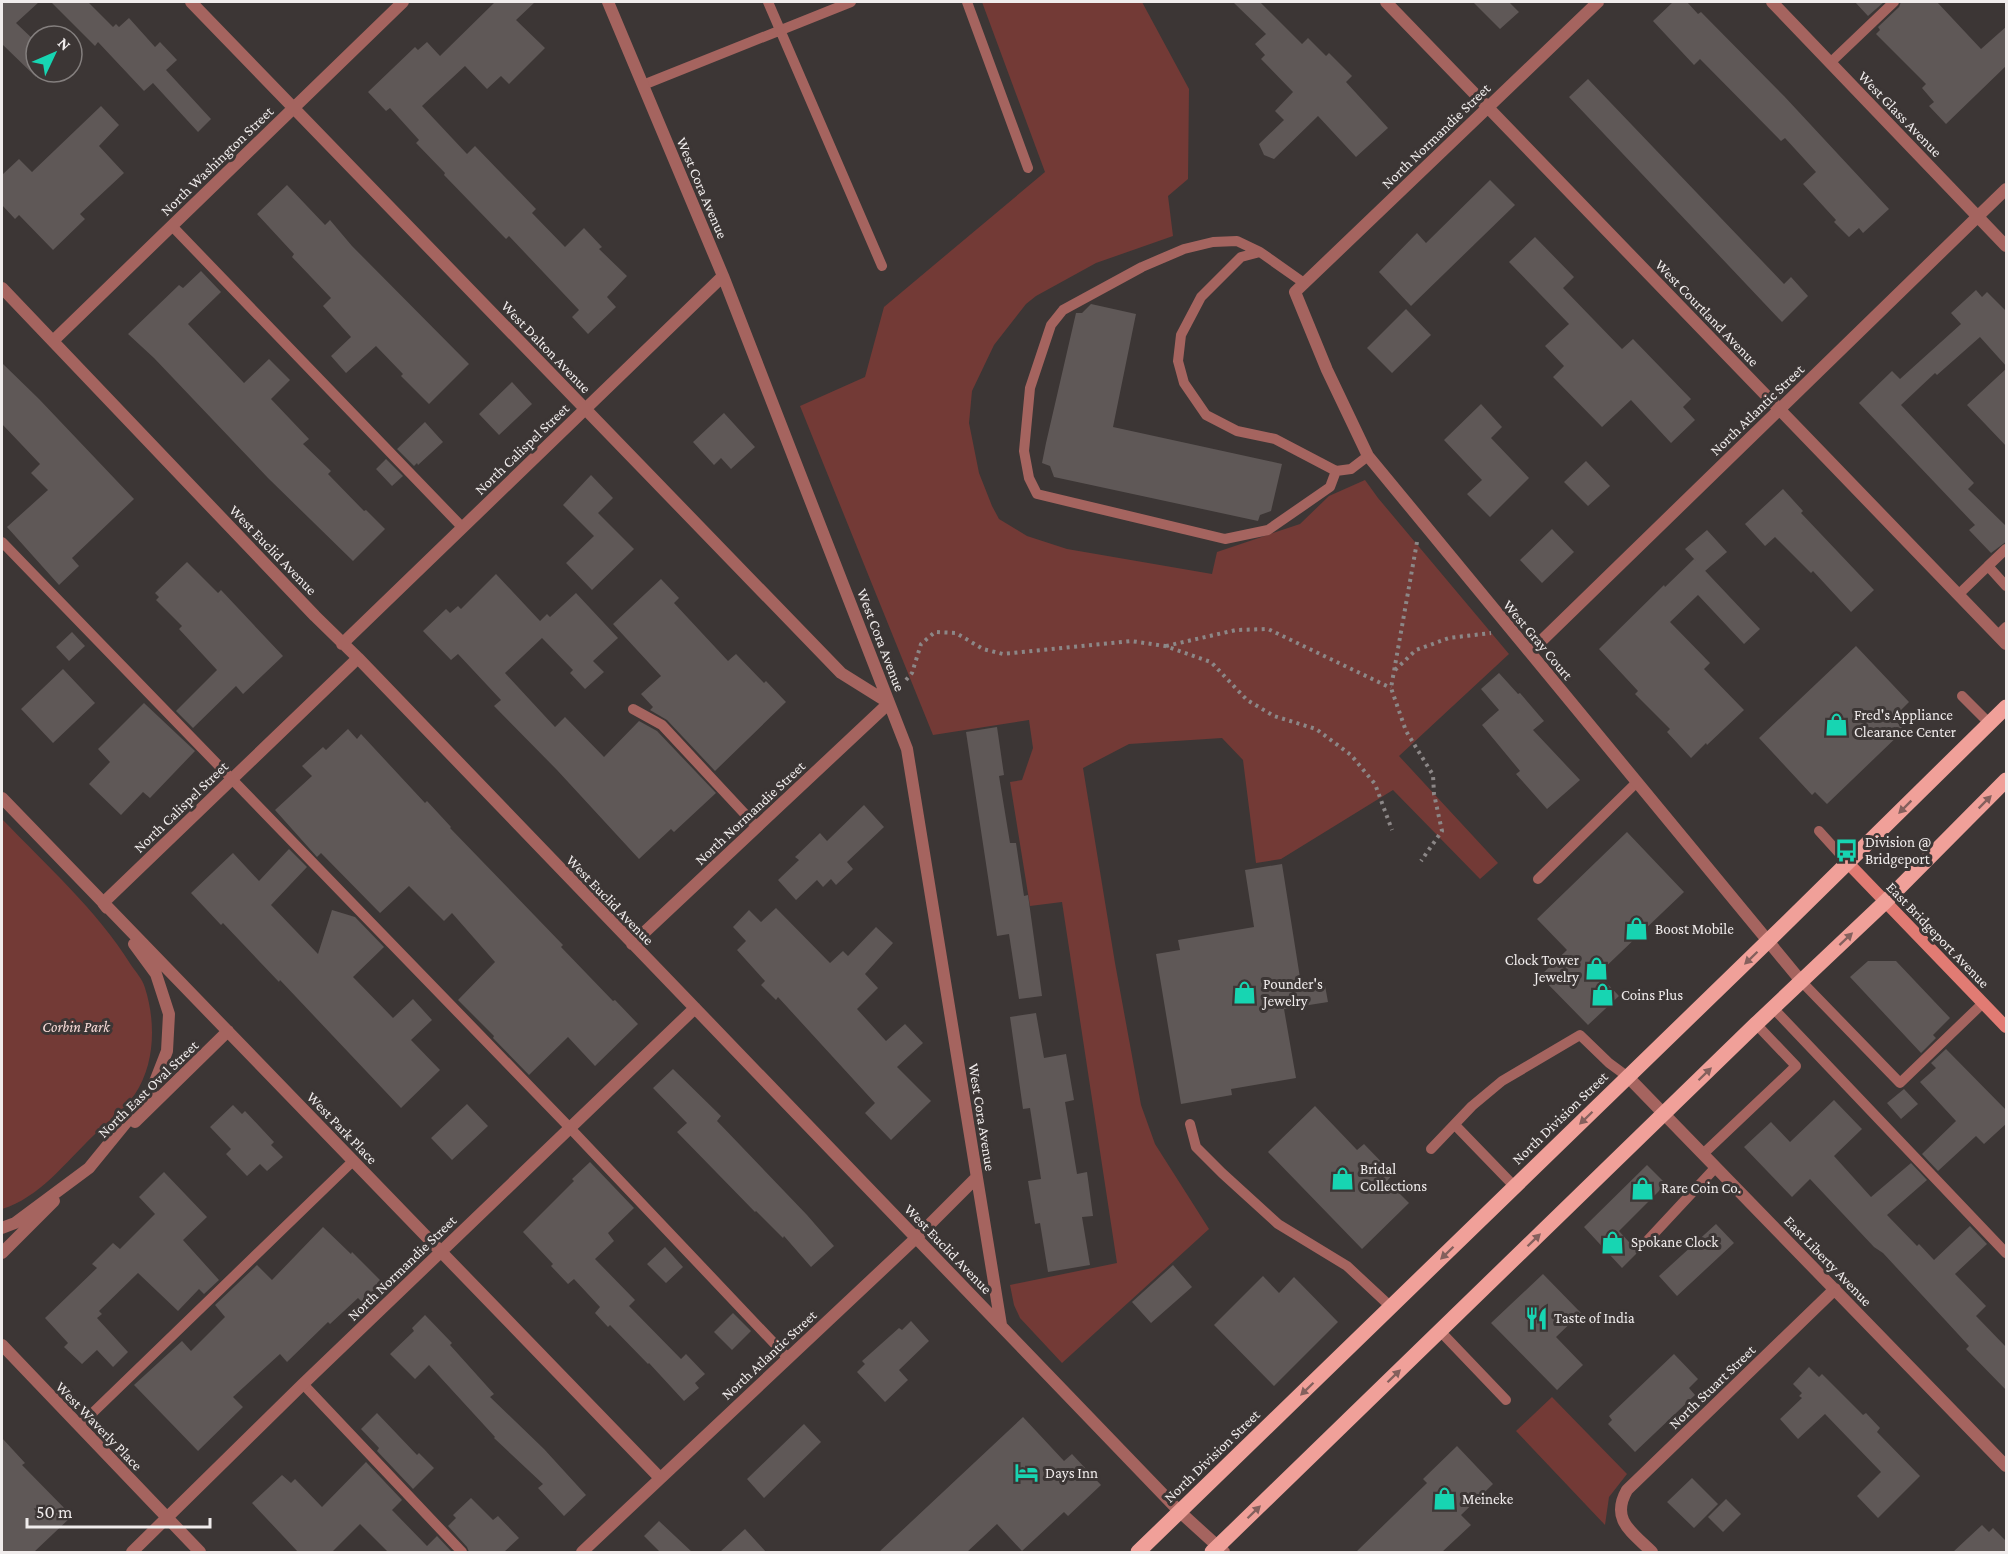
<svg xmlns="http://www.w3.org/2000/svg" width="2008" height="1554" viewBox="0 0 2008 1554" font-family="'Crimson Pro',serif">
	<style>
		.green { fill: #733a36 }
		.building { fill: #5f5857 }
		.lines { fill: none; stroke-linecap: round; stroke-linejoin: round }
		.path { stroke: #8c8787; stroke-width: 4; stroke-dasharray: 3 4.5; stroke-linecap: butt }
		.lane { stroke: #a5645f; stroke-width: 10 }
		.street { stroke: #a5645f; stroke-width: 12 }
		.secondary { stroke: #e17b73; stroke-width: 12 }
		.primary { stroke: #f0a099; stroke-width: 15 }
		.oneway { fill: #84605d }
		.labels { text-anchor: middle; stroke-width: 6; stroke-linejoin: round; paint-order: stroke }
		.street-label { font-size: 15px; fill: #f0ecec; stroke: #3c3635 }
		.poi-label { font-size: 15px; fill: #f0ecec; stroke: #3c3635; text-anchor: start }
		.park-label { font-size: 15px; font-style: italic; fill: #f9dcd9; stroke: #3c3635 }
	</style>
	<rect width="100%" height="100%" fill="#3c3635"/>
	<path class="green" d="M982 2H1142L1189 89 1188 179 1168 196 1173 236 1096 263 1036 296 1026 304 994 345 972 391 969 423 979 473 992 506 999 519 1027 536 1067 549 1212 574 1217 552 1300 524 1329 496 1365 480 1378 498 1509 654 1399 756 1498 863 1480 879 1393 790 1281 859 1256 863 1243 760 1222 738 1129 744 1083 768 1115 963 1141 1105 1155 1144 1209 1229 1062 1363 1020 1318 1014 1305 1010 1285 1117 1263 1062 902 1030 906 1010 782 1022 780 1033 748 1029 720 933 735 800 406 865 377 884 307 1045 172Z
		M2 819C46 865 97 910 131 965 136 972 143 980 145 988 156 1022 155 1064 135 1094 124 1110 107 1123 93 1136 66 1162 39 1198 2 1209Z
		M1552 1397 1627 1474 1609 1497 1605 1525 1516 1431Z"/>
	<path class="building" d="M2 2H39L16 23 36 42V77L2 44Z
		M51 2H88L113 27 116 24 119 27 129 18 155 47 160 42 177 60 166 70 211 119 198 132 153 83 144 91 98 42 95 46Z
		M495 2H535L516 20 545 48 509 84 501 76 487 89 465 66 422 106 467 154 475 146 536 209 532 213 565 247 584 228 602 247 599 249 627 276 607 297 616 307 588 334 572 317 579 310 509 236 506 239 444 175 445 173 416 143 419 140 390 108 386 111 368 92 415 47 418 50 427 42 440 56Z
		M1233 2H1260L1302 44 1308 38 1326 56 1329 53 1352 76 1346 82 1388 128 1356 157 1318 116 1274 159 1264 155 1259 144 1284 120 1275 111 1293 92 1261 59 1265 55 1255 44 1266 34Z
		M1473 2H1509L1519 12 1500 29Z
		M1673 2H1687L1698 14 1701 12 1784 96 1889 209 1863 233 1859 228 1849 237 1834 222 1836 220 1803 184 1816 172 1785 138 1781 141 1700 59 1694 65 1653 21Z
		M1855 2H1884L1868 16Z
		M1901 2H1937L1981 49 2007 26V65L1946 124 1929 106 1934 102 1922 88 1926 84 1876 34 1880 30 1878 27 1899 7Z
		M1588 79 1784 284 1791 277 1808 296 1782 322 1569 97Z
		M101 106 119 125 99 146 124 173 80 214 85 219 53 250 19 215 15 219 2 205V175L19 159 32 172Z
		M1490 180 1515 205 1411 306 1379 272 1417 233 1426 243Z
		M287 185 325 225 330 220 352 246 469 364 429 404 401 376 403 374 376 346 346 373 331 356 351 337 323 306 331 298 292 257 294 254 257 214Z
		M1535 237 1574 277 1563 288 1622 349 1633 339 1691 399 1683 407 1695 420 1671 443 1631 400 1602 427 1553 377 1564 366 1545 346 1569 324 1509 262Z
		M201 271 221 292 188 324 244 383 269 359 290 380 271 399 309 439 303 444 331 471 328 474 364 511 366 510 385 529 353 561 268 478 154 358 128 334 179 285 183 288Z
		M1976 290 1982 297 1987 292 2007 312V367L1980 337 1937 375 1935 373 1901 405 1974 483 1968 489 2007 527V541L1991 553 1969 530 1975 525 1859 403 1892 371 1900 379 1961 324 1951 313Z
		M1091 304 1136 314 1113 427 1282 464 1271 511 1260 515 1258 521 1054 477 1050 466 1042 463 1046 443 1076 313H1082Z
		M1406 309 1431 335 1392 373 1367 348Z
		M2 363 39 399 134 499 72 558 79 566 59 585 7 527 48 490 31 473 40 464 2 424Z
		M2007 368V447L1967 405Z
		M512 382 532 404 499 435 479 414Z
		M1481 404 1502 427 1491 438 1529 478 1490 517 1467 494 1482 480 1444 440Z
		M724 413 755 447 731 469 721 458 714 465 693 442Z
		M425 422 443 442 418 465 417 463 414 466 397 449Z
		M386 459 403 476 392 486 376 469Z
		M1586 461 1610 486 1588 506 1564 482Z
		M591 475 613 498 598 513 634 549 592 590 566 563 594 536 563 505Z
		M1783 489 1803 511 1801 513 1874 590 1851 612 1813 571 1811 573 1775 537 1765 546 1745 524Z
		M1552 529 1574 552 1542 583 1520 560Z
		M1707 530 1727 552 1705 571 1685 549Z
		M1694 559 1760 629 1744 644 1698 595 1670 622 1710 663 1704 669 1744 710 1707 745 1706 743 1691 758 1667 732 1670 729 1635 694 1638 691 1599 649 1664 585 1665 587Z
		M187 562 218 593 221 590 283 656 243 694 236 686 193 728 176 711 217 670 179 629 182 626 156 600 159 597 155 593Z
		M496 574 540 621 547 614 550 617 576 593 618 638 593 661 604 672 585 689 570 673 573 670 542 638 505 673 555 727 565 717 604 757 639 721 657 731 716 793 674 832 671 829 639 859 557 770 494 706 501 700 458 654 451 660 423 631 446 609 450 613 458 606 461 609Z
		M661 579 679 598 674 603 728 661 736 654 764 683 766 681 786 702 715 771 667 720 650 710 653 707 641 694 661 676 613 624Z
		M72 632 85 646 69 661 56 647Z
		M1856 646 1909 702 1893 718 1904 730 1827 804 1815 792 1812 795 1759 738Z
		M63 669 95 703 53 743 21 709Z
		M1499 673 1518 694 1520 693 1544 721 1533 730 1580 780 1547 809 1516 774 1520 771 1482 725 1499 710 1481 689Z
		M144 703 195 751 150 798 143 792 121 815 89 784 110 762 98 749Z
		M997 727 1004 775 999 776 1010 843H1016L1024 896 1028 895 1042 996 1019 999 1009 934 997 936 966 732Z
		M348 729 357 739 361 734 425 803 427 801 451 827 450 828 563 945 561 947 613 1001 615 1000 638 1024 595 1066 568 1037 529 1075 493 1038 494 1036 458 1000 495 962 452 913 444 921 409 886 380 913 321 853 317 857 275 810 312 776 302 766 323 747 326 750Z
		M864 805 884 827 847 862 853 869 836 885 831 879 823 887 817 880 796 900 778 880 799 860 795 857 820 833 827 841Z
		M1627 832 1684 892 1598 974 1619 996 1588 1025 1540 976 1567 950 1537 919Z
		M289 849 307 867 271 905 318 954 332 910 355 917 384 947 353 977 393 1018 413 999 432 1020 411 1040 440 1070 401 1108 280 980 279 982 223 923 221 925 191 893 233 853 259 881Z
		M1282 864 1301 984 1324 980 1328 1002 1284 1009 1296 1078 1231 1089 1232 1095 1181 1104 1156 954 1180 950 1178 940 1254 927 1245 870Z
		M776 908 830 963 843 951 848 956 876 927 893 943 865 974 878 988 857 1009 886 1041 905 1024 923 1043 897 1067 931 1101 891 1140 865 1113 875 1103 778 997 776 1000 761 985 765 981 737 950 746 941 733 927 749 910 761 922Z
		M1868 961H1896L1950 1018 1933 1035 1936 1038 1921 1053 1850 977Z
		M1036 1013 1044 1058 1066 1054 1074 1100 1065 1102 1077 1174 1087 1172 1093 1216 1082 1217 1090 1265 1048 1272 1040 1223 1035 1224 1028 1181 1041 1179 1030 1108 1023 1109 1010 1017Z
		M1946 1049 2007 1111V1123L1984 1144 1976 1136 1938 1171 1922 1154 1956 1121 1920 1082 1936 1068 1931 1063Z
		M673 1069 721 1116 717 1121 807 1215 834 1246 811 1267 784 1236 783 1238 756 1211 755 1212 677 1132 687 1123 653 1088Z
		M1904 1089 1918 1104 1901 1119 1887 1103Z
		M1834 1100 1862 1129 1834 1156 1871 1197 1911 1163 1927 1180 1887 1215 1917 1246 1919 1244 1934 1260 1970 1226 1987 1244 1955 1274 1986 1306 1976 1316 2007 1348V1391L1966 1349 1969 1346 1946 1321 1883 1253 1874 1247 1810 1179 1792 1197 1744 1147 1771 1122 1790 1142Z
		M467 1104 488 1126 452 1160 431 1138Z
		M233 1105 242 1114 245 1111 274 1142 271 1145 283 1157 267 1171 260 1164 247 1176 226 1154 231 1149 210 1127Z
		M1315 1106 1357 1150 1364 1144 1393 1174 1387 1181 1409 1203 1362 1249 1268 1152Z
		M590 1162 634 1208 608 1233 614 1241 595 1259 635 1300 629 1306 681 1359 686 1354 705 1374 695 1383 699 1388 684 1401 649 1363 648 1364 610 1325 608 1327 595 1313 600 1307 574 1279 568 1284 551 1266 553 1264 523 1232 574 1181 572 1179Z
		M1647 1165 1666 1184 1619 1231 1638 1252 1622 1268 1584 1227Z
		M164 1172 207 1217 183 1240 219 1280 204 1294 199 1289 178 1311 138 1273 99 1311 102 1314 97 1318 128 1352 113 1367 97 1350 82 1364 64 1347 68 1343 45 1318 97 1268 92 1264 113 1243 120 1249 155 1214 139 1197Z
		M1716 1224 1734 1243 1677 1296 1659 1276Z
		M323 1227 351 1254 352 1252 382 1282 362 1302 358 1298 330 1324 328 1322 287 1362 280 1354 233 1397 243 1407 198 1451 134 1385 182 1341 191 1351 225 1317 215 1305 257 1265 272 1280Z
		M665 1247 683 1267 666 1283 647 1264Z
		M1173 1265 1192 1287 1151 1323 1132 1302Z
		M1543 1274 1581 1313 1556 1337 1583 1365 1557 1390 1491 1323Z
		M1263 1276 1279 1293 1294 1277 1338 1322 1274 1386 1214 1325Z
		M733 1313 751 1331 732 1350 714 1332Z
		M425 1315 452 1343 450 1345 494 1394 490 1397 544 1449 586 1495 564 1516 538 1488 543 1484 494 1438 495 1437 429 1365 415 1379 390 1354 414 1331 412 1328Z
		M911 1321 929 1341 899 1370 908 1380 885 1402 857 1372 865 1364 862 1361 899 1328 902 1330Z
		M1674 1354 1698 1379 1689 1388 1695 1395 1635 1452 1608 1424 1612 1420 1609 1416Z
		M1809 1367 1819 1377 1822 1374 1863 1415 1866 1413 1880 1428 1877 1432 1920 1476 1878 1518 1857 1496 1881 1472 1825 1414 1798 1439 1780 1419 1802 1398 1799 1396 1802 1393 1793 1384Z
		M377 1413 417 1455 419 1453 434 1468 413 1489 377 1451 379 1448 361 1429Z
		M1023 1417 1064 1461 1072 1454 1101 1485 1068 1516 1064 1512 1022 1551 997 1524 967 1552H879Z
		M804 1424 821 1442 764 1498 747 1479Z
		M2 1438 25 1463 22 1465 72 1516 34 1552H2Z
		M1457 1446 1493 1484 1461 1515 1471 1525 1442 1552H1356L1427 1483 1423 1479Z
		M366 1462 402 1500 392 1510 427 1546 437 1536 452 1552H388L360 1524 332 1552H298L252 1503 282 1475 291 1483 295 1479 322 1507Z
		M1692 1478 1718 1504 1694 1528 1667 1502Z
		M471 1498 493 1520 498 1516 519 1538 504 1552H469L467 1547 448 1526 456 1518 453 1515Z
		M1726 1499 1741 1514 1723 1532 1708 1517Z
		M659 1521 692 1552H660L644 1536Z
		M1982 1525 1989 1532 1993 1528 2007 1542V1552H1953Z
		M745 1529 766 1552H720Z"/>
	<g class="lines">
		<path class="path" d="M1417 542 1391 688 1406 731 1433 775 1434 794 1442 831 1421 861
			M1166 646 1236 630 1268 629 1391 688
			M1395 670 1416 650 1449 638 1491 633
			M906 680 912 673 921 644 935 632 956 633 983 649 1003 654 1131 641 1165 646 1211 662 1247 700 1274 716 1316 729 1351 755 1375 784 1392 830"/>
		<path class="lane" d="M768 2 882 266
			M967 2 1028 168
			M1830 63 1894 2
			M643 85 851 2
			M172 226 462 527
			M1260 252 1237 241 1213 242 1184 249 1142 267 1063 310 1051 325 1030 388 1024 451 1029 478 1037 494 1225 539 1268 530 1330 487 1336 471
			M1304 283 1260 252 1241 257 1201 297 1181 335 1178 361 1184 383 1206 415 1237 431 1275 439 1336 471 1351 469 1368 456
			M2 542 570 1128 788 1358
			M2006 549 1988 566 2006 586
			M1958 595 1988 566
			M1998 635 2006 627
			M1962 696 1990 724
			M633 709 662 725 757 827
			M1819 831 1848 863
			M1538 879 1637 782
			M1801 981 1900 1083 1983 1003
			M1773 1008 2006 1253
			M1190 1124 1196 1147 1222 1173 1278 1224 1347 1266 1391 1307
			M1455 1125 1515 1187
			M1431 1149 1472 1106 1502 1081 1580 1035 1609 1063 1628 1077
			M1703 1154 1796 1066 1756 1024
			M1648 1240 1716 1167
			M1440 1331 1506 1400
			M303 1384 462 1552
			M79 1426 353 1161"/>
		<path class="street" d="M191 2 841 673 889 703 632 944
			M608 2 723 276 907 749 1001 1325
			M1386 2 2006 644
			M1598 2 1295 292 1327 370 1368 456 1801 981
			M1772 2 2006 246
			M2 288 315 616 358 658 1180 1512 1224 1552
			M53 341 403 2
			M342 644 723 276
			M1530 652 2006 189
			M2 798 660 1478
			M107 908 103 903 358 658
			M1628 1077 2006 1466
			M135 1122 228 1031
			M2 1228 15 1223 89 1168 151 1092 167 1051 169 1014 156 974 134 944
			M2 1253 54 1201
			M2 1345 200 1552
			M132 1552 303 1384 695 1008
			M582 1552 916 1238 976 1178
			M1652 1552C1632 1532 1610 1520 1627 1490L1835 1289"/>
		<path class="secondary" d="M1848 863 2006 1027"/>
		<path class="primary" d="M1138 1552 1768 941 2006 707
			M1212 1552 1756 1024 1885 902 2006 780"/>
	</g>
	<defs><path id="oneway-solid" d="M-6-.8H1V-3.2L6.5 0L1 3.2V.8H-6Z" transform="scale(1.5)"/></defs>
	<g class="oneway">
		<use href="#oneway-solid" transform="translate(1985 802) rotate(-45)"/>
		<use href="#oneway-solid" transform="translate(1905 807) rotate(135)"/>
		<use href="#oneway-solid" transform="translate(1846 939) rotate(-43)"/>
		<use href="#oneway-solid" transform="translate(1751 958) rotate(136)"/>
		<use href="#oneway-solid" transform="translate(1705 1074) rotate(-44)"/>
		<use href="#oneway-solid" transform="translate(1586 1118) rotate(136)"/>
		<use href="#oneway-solid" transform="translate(1534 1240) rotate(-44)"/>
		<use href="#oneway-solid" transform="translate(1447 1253) rotate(136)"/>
		<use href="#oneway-solid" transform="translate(1394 1376) rotate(-44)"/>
		<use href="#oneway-solid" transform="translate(1307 1389) rotate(136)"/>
		<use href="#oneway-solid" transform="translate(1254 1512) rotate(-44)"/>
	</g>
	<defs>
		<symbol id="shop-bare" viewBox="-9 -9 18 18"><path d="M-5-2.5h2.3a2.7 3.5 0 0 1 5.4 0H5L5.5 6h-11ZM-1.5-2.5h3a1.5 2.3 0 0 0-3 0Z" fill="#17d5b2" stroke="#3c3635" stroke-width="2.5" paint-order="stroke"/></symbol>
		<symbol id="bus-bare" viewBox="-9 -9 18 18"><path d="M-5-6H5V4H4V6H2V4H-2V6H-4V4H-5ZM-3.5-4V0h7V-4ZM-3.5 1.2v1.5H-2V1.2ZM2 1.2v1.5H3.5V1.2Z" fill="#17d5b2" stroke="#3c3635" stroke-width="2.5" paint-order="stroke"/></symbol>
		<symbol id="restaurant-bare" viewBox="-9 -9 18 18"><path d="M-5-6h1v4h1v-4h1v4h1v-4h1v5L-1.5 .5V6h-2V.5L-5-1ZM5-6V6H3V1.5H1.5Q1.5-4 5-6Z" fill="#17d5b2" stroke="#3c3635" stroke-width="2.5" paint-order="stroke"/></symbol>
		<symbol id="hotel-bare" viewBox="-9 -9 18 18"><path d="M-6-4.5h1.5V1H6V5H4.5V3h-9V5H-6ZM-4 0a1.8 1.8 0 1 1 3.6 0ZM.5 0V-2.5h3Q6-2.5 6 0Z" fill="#17d5b2" stroke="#3c3635" stroke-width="2.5" paint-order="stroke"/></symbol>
	</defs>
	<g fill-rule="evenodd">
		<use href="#shop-bare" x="1820" y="708" width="33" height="33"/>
		<use href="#bus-bare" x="1830" y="834" width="33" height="33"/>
		<use href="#shop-bare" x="1620" y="912" width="33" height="33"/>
		<use href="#shop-bare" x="1580" y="952" width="33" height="33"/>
		<use href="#shop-bare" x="1228" y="976" width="33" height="33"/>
		<use href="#shop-bare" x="1586" y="978" width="33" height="33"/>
		<use href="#shop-bare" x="1326" y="1162" width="33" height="33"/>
		<use href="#shop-bare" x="1626" y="1172" width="33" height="33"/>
		<use href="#shop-bare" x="1596" y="1226" width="33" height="33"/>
		<use href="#restaurant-bare" x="1520" y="1302" width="33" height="33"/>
		<use href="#hotel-bare" x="1010" y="1456" width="33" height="33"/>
		<use href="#shop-bare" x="1428" y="1482" width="33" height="33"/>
	</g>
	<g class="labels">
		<g class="street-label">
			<text transform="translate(1900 114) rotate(46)" y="5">West Glass Avenue</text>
			<text transform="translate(1436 136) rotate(-44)" y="5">North Normandie Street</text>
			<text transform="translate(217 161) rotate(-44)" y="5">North Washington Street</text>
			<text transform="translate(702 188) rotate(67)" y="5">West Cora Avenue</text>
			<text transform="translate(1707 313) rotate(46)" y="5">West Courtland Avenue</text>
			<text transform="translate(546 347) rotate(46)" y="5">West Dalton Avenue</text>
			<text transform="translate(1757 410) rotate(-44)" y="5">North Atlantic Street</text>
			<text transform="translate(522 449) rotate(-44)" y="5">North Calispel Street</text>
			<text transform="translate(273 550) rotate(46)" y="5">West Euclid Avenue</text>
			<text transform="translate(881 640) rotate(69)" y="5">West Cora Avenue</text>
			<text transform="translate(1538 640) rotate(50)" y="5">West Gray Court</text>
			<text transform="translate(181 807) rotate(-44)" y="5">North Calispel Street</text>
			<text transform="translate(750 813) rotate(-43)" y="5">North Normandie Street</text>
			<text transform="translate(610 900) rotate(46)" y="5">West Euclid Avenue</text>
			<text transform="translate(1938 935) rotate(46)" y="5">East Bridgeport Avenue</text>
			<text transform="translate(148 1089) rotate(-44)" y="5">North East Oval Street</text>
			<text transform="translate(982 1117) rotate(81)" y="5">West Cora Avenue</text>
			<text transform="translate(1560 1118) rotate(-44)" y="5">North Division Street</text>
			<text transform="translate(342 1128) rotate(46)" y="5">West Park Place</text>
			<text transform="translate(948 1249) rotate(46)" y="5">West Euclid Avenue</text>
			<text transform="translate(1828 1261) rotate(46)" y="5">East Liberty Avenue</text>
			<text transform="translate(402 1268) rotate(-44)" y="5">North Normandie Street</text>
			<text transform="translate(769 1355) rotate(-43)" y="5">North Atlantic Street</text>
			<text transform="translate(1712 1387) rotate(-44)" y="5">North Stuart Street</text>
			<text transform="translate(99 1426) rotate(46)" y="5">West Waverly Place</text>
			<text transform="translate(1212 1456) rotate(-44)" y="5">North Division Street</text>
		</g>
		<g class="poi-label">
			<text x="1854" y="720">Fred's Appliance<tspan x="1854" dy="17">Clearance Center</tspan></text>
			<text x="1865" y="847">Division @<tspan x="1865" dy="17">Bridgeport</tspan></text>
			<text x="1655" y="934">Boost Mobile</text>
			<text x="1579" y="965" text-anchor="end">Clock Tower<tspan x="1579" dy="17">Jewelry</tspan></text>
			<text x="1263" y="989">Pounder's<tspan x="1263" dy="17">Jewelry</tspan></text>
			<text x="1621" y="1000">Coins Plus</text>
			<text x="1360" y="1174">Bridal<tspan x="1360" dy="17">Collections</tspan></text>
			<text x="1661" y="1193">Rare Coin Co.</text>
			<text x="1631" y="1247">Spokane Clock</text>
			<text x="1554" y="1323">Taste of India</text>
			<text x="1045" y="1478">Days Inn</text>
			<text x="1462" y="1504">Meineke</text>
		</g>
		<g class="park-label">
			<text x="76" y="1032">Corbin Park</text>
		</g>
	</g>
	<rect width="2008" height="1554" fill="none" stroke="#f0ecec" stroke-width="6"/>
	<g transform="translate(54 54) rotate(46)"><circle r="28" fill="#3c3635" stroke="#847f7e" stroke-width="1.5"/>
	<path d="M0-4.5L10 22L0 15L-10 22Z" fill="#17d5b2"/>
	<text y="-9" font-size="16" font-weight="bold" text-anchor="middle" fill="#f0ecec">N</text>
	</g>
	<path d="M27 1518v9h183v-9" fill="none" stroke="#f0ecec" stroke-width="3"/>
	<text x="36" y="1518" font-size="18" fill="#f0ecec" stroke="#3c3635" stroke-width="4.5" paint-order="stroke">50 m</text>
</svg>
